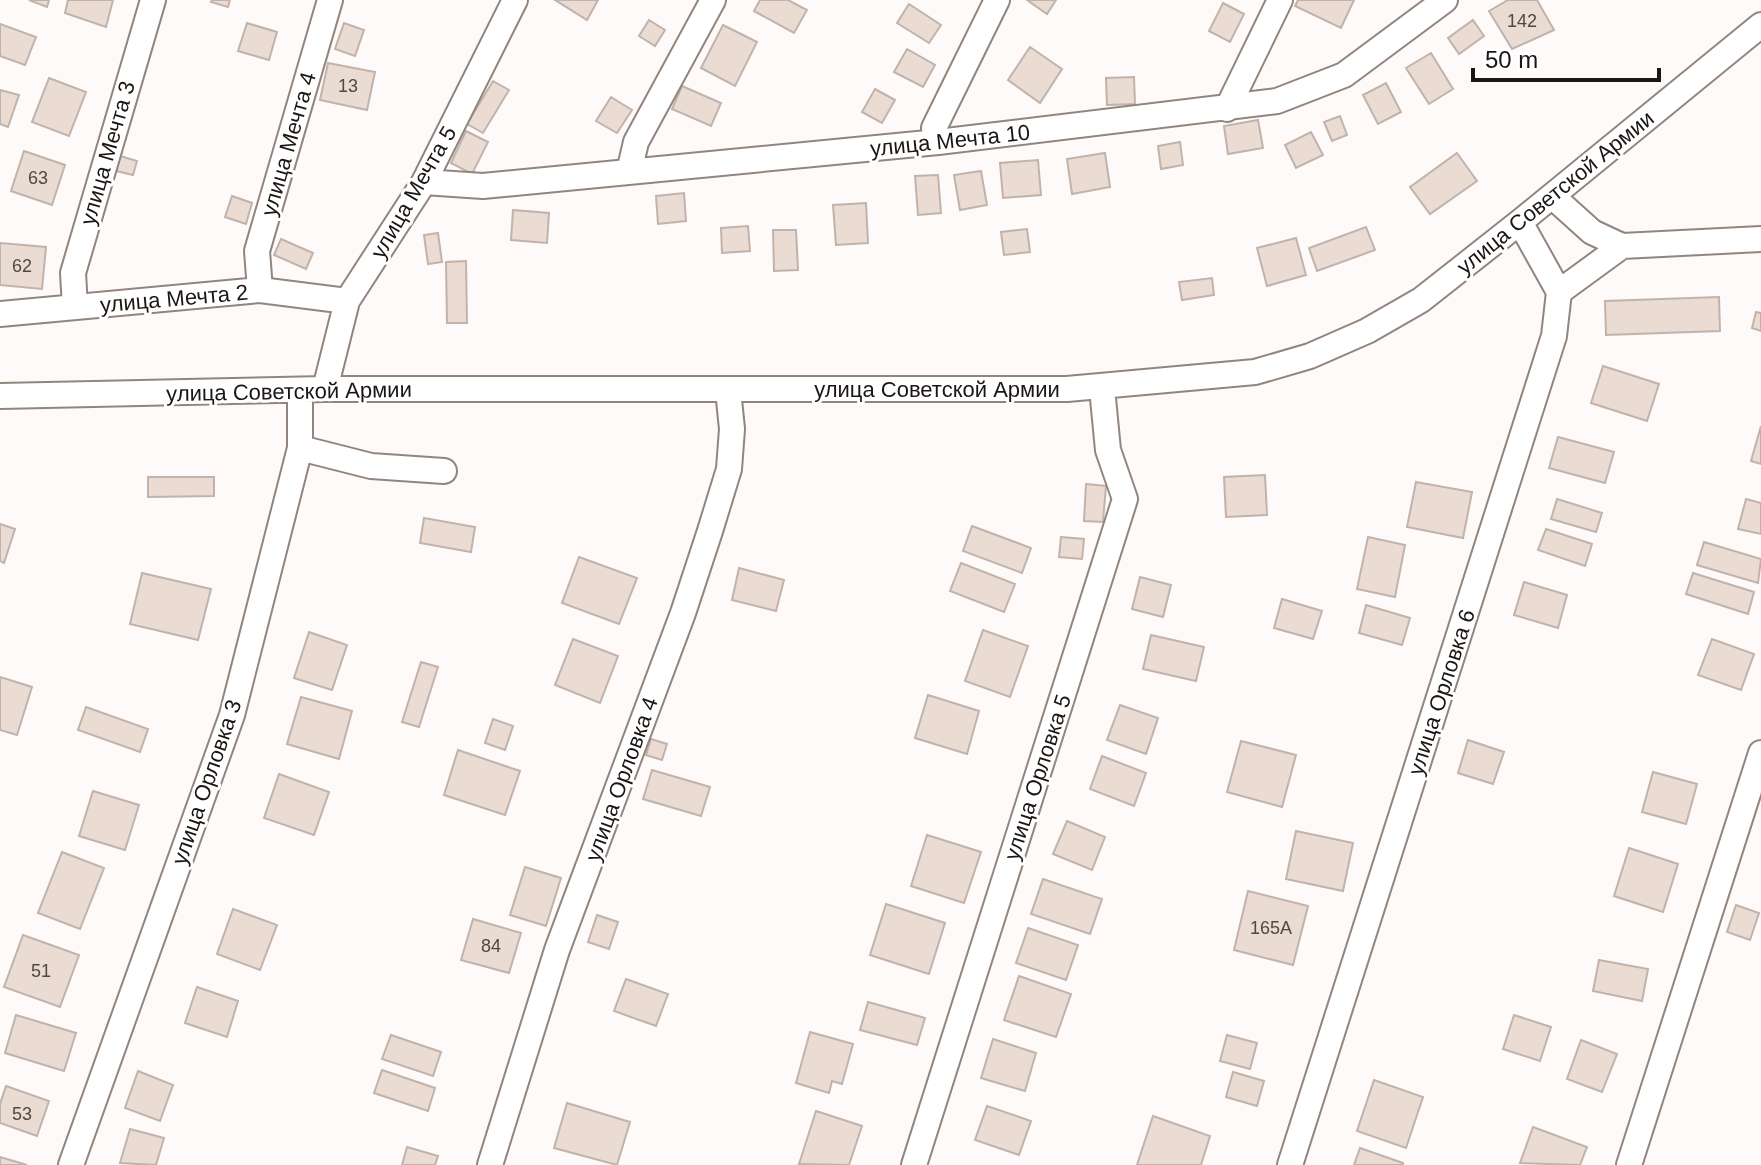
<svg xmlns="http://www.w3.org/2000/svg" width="1761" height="1165" viewBox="0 0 1761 1165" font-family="Arial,sans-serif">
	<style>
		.building { fill: #eadcd3; stroke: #c1b3ab; stroke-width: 2 }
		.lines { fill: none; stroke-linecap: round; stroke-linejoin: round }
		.street-casing { stroke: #92857d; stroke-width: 28 }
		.street { stroke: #fff; stroke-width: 24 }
		.labels { text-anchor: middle; stroke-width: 6; stroke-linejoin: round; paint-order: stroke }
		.number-label { font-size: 18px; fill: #4f4843 }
		.street-label { font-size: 22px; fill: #1b1613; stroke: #fff }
	</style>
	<rect width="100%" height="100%" fill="#fdfaf9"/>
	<path class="building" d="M29 0H49L47 7Z
		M68 0H113L106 27 65 13Z
		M212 0H230L228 7 211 2Z
		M555 0H598L587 20Z
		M760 0H788L807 10 794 33 754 11Z
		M1027 0H1056L1047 14Z
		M1298 0H1354L1341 28 1295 6Z
		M1508 0H1537L1554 30 1512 49 1489 11Z
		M1223 3 1244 14 1230 42 1209 31Z
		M909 4 941 25 929 43 897 23Z
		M649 20 665 30 655 46 639 36Z
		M1473 20 1484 36 1459 54 1448 38Z
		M247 23 277 32 269 60 238 51Z
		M344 23 364 30 355 56 335 49Z
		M0 24 36 37 25 65 0 56Z
		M723 25 757 42 735 86 701 68Z
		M1030 47 1062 69 1040 103 1008 80Z
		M907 49 935 65 923 87 894 72Z
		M1431 53 1453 89 1429 104 1406 68Z
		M328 63 375 72 367 110 320 100Z
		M1134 77 1135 104 1107 105 1106 78Z
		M49 78 86 92 69 136 32 122Z
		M493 81 509 90 483 133 467 124Z
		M1386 83 1401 112 1378 124 1363 95Z
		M682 86 721 103 711 126 672 109Z
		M875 89 895 100 882 123 862 112Z
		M0 90 19 95 8 127 0 124Z
		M611 97 632 110 617 133 596 121Z
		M1340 116 1347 135 1332 141 1324 122Z
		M1258 120 1263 148 1228 154 1224 126Z
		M466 131 488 142 472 174 451 163Z
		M1311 132 1323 155 1296 168 1285 145Z
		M1180 142 1183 165 1161 169 1158 146Z
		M24 151 65 165 52 205 11 191Z
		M1105 153 1110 187 1072 194 1067 159Z
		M1457 153 1477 181 1430 214 1410 187Z
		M120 156 137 161 133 175 116 171Z
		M1038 160 1041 195 1003 198 1000 163Z
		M981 171 987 205 960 210 954 175Z
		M938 175 941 213 918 215 915 176Z
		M684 193 686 221 658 224 656 196Z
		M232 196 252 203 246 224 225 217Z
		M866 203 868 243 836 245 833 205Z
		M513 210 549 213 547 243 511 240Z
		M748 226 750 251 722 253 721 228Z
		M1366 227 1375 250 1317 271 1309 248Z
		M1027 229 1030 252 1004 255 1001 232Z
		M773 230H796L798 270 774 271Z
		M438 233 442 262 428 264 424 235Z
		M1296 238 1306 275 1267 286 1257 248Z
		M281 239 313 253 306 269 274 255Z
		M0 243 46 247 42 289 0 285Z
		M466 261 467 323H447L446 262Z
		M1212 278 1214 295 1182 300 1179 282Z
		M1719 297 1720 331 1606 335 1605 301Z
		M1756 312 1761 313V331L1752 328Z
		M1603 366 1659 384 1647 421 1591 403Z
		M1761 426V464L1751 461Z
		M1558 437 1614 452 1605 483 1549 468Z
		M1265 475 1267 515 1226 517 1224 477Z
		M148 477H214V496L148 497Z
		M1416 482 1472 492 1463 538 1407 527Z
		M1086 484 1106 486 1103 522 1084 521Z
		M1557 499 1602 513 1596 532 1551 519Z
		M1746 499 1761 503V534L1738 529Z
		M424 518 475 527 471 552 420 543Z
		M0 524 15 529 4 563 0 561Z
		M972 526 1031 548 1022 573 963 551Z
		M1546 529 1592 544 1585 566 1538 550Z
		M1061 537 1084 539 1082 559 1059 557Z
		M1368 537 1405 545 1395 597 1357 589Z
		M1704 542 1761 559 1758 583 1697 565Z
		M579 557 637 578 619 624 562 603Z
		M961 563 1015 584 1004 612 950 591Z
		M739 568 784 580 776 611 732 600Z
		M142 573 211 589 198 640 130 624Z
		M1693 573 1754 592 1748 614 1686 594Z
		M1140 577 1171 585 1163 617 1132 609Z
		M1524 582 1567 595 1558 628 1514 615Z
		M1282 599 1322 611 1313 639 1274 628Z
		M1366 605 1410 618 1402 645 1359 633Z
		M983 630 1028 646 1010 697 965 681Z
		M309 632 347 645 332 690 294 678Z
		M1151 635 1204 647 1196 681 1143 669Z
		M573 639 618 656 600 703 555 685Z
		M1712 639 1754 654 1741 690 1698 675Z
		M421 662 438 667 419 727 402 722Z
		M0 677 32 687 17 735 0 730Z
		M928 695 979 711 967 754 915 738Z
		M301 697 352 711 339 759 287 744Z
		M1120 705 1158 718 1146 754 1107 740Z
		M86 707 148 729 140 752 78 730Z
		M493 719 513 726 505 750 485 743Z
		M651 739 667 744 662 760 646 755Z
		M1468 740 1504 752 1493 784 1458 773Z
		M1241 741 1296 755 1282 807 1227 792Z
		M458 750 520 771 505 815 444 795Z
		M1102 756 1146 773 1134 806 1090 789Z
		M652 770 710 787 701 816 643 799Z
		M1653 772 1697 784 1686 824 1642 812Z
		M279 774 329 792 314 835 264 818Z
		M93 791 139 805 125 850 79 836Z
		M1067 821 1105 837 1092 870 1053 854Z
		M1296 831 1353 843 1343 891 1286 879Z
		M927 835 981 852 964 903 911 886Z
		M1629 848 1678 864 1663 912 1614 896Z
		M62 852 104 868 80 929 38 913Z
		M525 867 561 878 546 926 510 915Z
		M1043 879 1102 899 1090 934 1031 914Z
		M1248 891 1308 906 1293 965 1234 950Z
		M886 904 945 923 929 974 870 955Z
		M1736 905 1759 913 1750 940 1727 932Z
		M233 909 277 925 260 970 217 954Z
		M597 915 618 922 609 949 588 942Z
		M473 919 521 933 509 973 461 960Z
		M1028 928 1078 945 1066 980 1016 963Z
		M23 935 79 955 60 1007 4 987Z
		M1599 960 1648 969 1642 1001 1593 991Z
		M1019 976 1071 994 1056 1037 1004 1020Z
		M626 979 668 994 656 1026 614 1011Z
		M197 987 238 1001 227 1037 185 1023Z
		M868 1002 925 1018 917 1045 860 1030Z
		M16 1015 76 1033 64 1071 5 1053Z
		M1514 1015 1551 1027 1540 1061 1503 1049Z
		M810 1032 853 1044 842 1084 832 1081 829 1093 796 1083Z
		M391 1035 441 1052 433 1076 382 1059Z
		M1227 1035 1257 1043 1250 1069 1220 1061Z
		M993 1039 1036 1053 1025 1091 981 1078Z
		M1581 1040 1617 1054 1602 1092 1567 1079Z
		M382 1070 435 1088 428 1111 374 1093Z
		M138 1071 173 1085 160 1121 125 1108Z
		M1233 1072 1264 1081 1257 1106 1226 1097Z
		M1374 1080 1423 1097 1406 1148 1357 1131Z
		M6 1086 49 1101 37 1136 0 1123V1104Z
		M567 1103 630 1122 617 1165 554 1148Z
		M987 1106 1031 1121 1019 1155 975 1140Z
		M816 1111 862 1126 849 1165 799 1164Z
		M1153 1116 1210 1136 1201 1165H1137Z
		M1533 1127 1587 1147 1580 1165 1520 1163Z
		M130 1129 164 1138 156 1165 120 1163Z
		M407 1147 438 1156 435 1165H402Z
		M1360 1148 1403 1163V1165H1354Z
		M0 1157 27 1165H0Z"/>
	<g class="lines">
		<defs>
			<path id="street" d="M1227 109 1280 0
				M938 142 934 128 997 0
				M629 172 636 142 713 0
				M424 182 483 186 938 142 1277 101 1344 75 1445 0
				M1552 196 1592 232 1622 246 1761 239
				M260 290 257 251 330 0
				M1559 292 1622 246
				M75 307 73 273 153 0
				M0 314 260 290 347 301
				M325 389 347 301 424 182 515 0
				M0 396 325 389H1067L1255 372 1310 356 1367 331 1421 300 1520 222 1761 25
				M300 448 371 466 444 471
				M71 1165 232 715 300 448V390
				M490 1165 557 950 683 613 710 531 729 469 732 429 728 390
				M914 1165 1125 499 1108 450 1102 388
				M1290 1165 1554 336 1559 292 1520 222
				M1629 1165 1761 753"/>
		</defs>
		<use href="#street" class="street-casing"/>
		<use href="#street" class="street"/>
	</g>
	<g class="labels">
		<g class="number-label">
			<text x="1522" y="27">142</text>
			<text x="348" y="92">13</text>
			<text x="38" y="184">63</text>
			<text x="22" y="272">62</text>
			<text x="1271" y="934">165А</text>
			<text x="491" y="952">84</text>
			<text x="41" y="977">51</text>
			<text x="22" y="1120">53</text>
		</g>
		<g class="street-label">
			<text transform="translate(950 140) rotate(-6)" y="8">улица Мечта 10</text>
			<text transform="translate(288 144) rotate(-74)" y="8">улица Мечта 4</text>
			<text transform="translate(107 153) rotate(-74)" y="8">улица Мечта 3</text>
			<text transform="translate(413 192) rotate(-60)" y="8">улица Мечта 5</text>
			<text transform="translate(1555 192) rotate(-39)" y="8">улица Советской Армии</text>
			<text transform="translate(174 298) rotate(-5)" y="8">улица Мечта 2</text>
			<text x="937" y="397">улица Советской Армии</text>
			<text transform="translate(289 391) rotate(-1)" y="8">улица Советской Армии</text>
			<text transform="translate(1441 692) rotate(-72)" y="8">улица Орловка 6</text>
			<text transform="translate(1037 777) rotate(-72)" y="8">улица Орловка 5</text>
			<text transform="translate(621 779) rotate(-70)" y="8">улица Орловка 4</text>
			<text transform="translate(206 782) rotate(-71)" y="8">улица Орловка 3</text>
		</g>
	</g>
	<path d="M1473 68v12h186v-12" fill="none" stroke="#1b1613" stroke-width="4"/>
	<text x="1485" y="68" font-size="24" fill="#1b1613" stroke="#ffffff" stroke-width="6" paint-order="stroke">50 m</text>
</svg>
